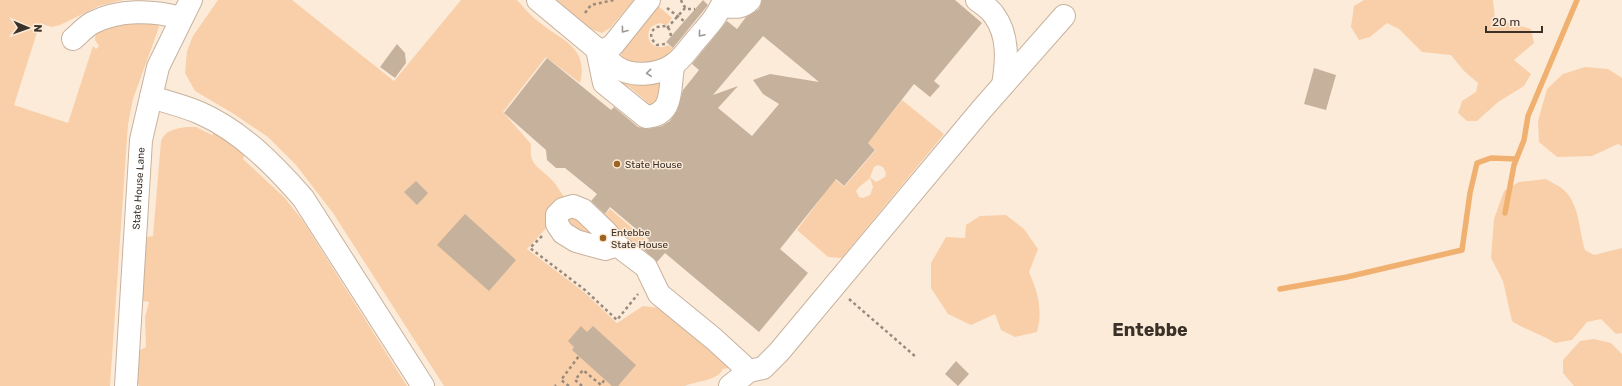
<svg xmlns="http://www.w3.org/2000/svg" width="1622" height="386" viewBox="0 0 1622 386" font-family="Rubik,sans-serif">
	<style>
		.green { fill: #f8cfa8; fill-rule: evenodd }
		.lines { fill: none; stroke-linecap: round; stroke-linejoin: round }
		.stream { stroke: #f0b170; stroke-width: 5.5 }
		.building { fill: #c6b19c; fill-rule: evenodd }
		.minor-casing { stroke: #c7b29d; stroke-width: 24 }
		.path { stroke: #988a7e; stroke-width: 2.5; stroke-dasharray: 3 3; stroke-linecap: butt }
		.minor { stroke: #fff; stroke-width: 22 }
		.oneway { stroke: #9c9894 }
		.poi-dot { fill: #9c6420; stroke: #fdebda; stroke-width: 1.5 }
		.labels { text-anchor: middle; stroke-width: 3; stroke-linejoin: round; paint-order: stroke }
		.poi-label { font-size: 10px; fill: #3a3129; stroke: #fdebda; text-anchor: start }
		.street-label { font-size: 10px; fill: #3a3129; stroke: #fdebda }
		.town-label { font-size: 18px; font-weight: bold; fill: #3a3129; stroke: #fdebda }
	</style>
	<rect width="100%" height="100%" fill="#fdebda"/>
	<path class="green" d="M0 0H123L99 6 60 25 51 27 40 23 14 105 68 123 93 46 96 49 99 46 95 40 96 31 125 22 157 23 159 27 133 99 128 124 110 386H0Z
		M218 0H292L394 81 461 0H517C524 8 531 16 539 22 562 41 589 47 580 83L546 57 503 112 531 144C529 166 537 165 551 179 557 185 561 193 566 200L549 225 527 249 584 292 617 323 643 306 668 309 723 359 729 368 723 369C718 381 696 381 685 386H444L333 213 296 165 268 137 234 114 195 91 185 73 187 51 193 36Z
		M556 0H634L610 28 602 33 591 29Z
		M1364 0H1493L1495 19 1531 29 1534 43 1514 60 1531 74 1524 86 1498 102 1477 121H1467L1458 113 1462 101 1476 92 1478 83 1464 71 1451 55 1422 52 1399 29 1387 23 1370 37 1359 40 1351 27 1354 6Z
		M656 4 672 18 667 25 659 23 651 27C646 35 648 43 657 47H664L668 45 675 50 667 59 643 68 622 59 621 48Z
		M1585 67 1608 69 1622 78V146L1618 144 1592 156 1557 157 1539 142 1538 121 1547 89 1563 74Z
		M614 74 659 78 665 93 651 107 642 105 645 100 628 86 623 93Z
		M842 99 880 128 902 100 944 134 842 258 828 257 797 230 821 198 786 167 800 148 844 187 876 150 830 111ZM878 165 883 167 886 173 885 177 876 182 870 177 874 167ZM870 178 873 187 870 195 863 198 859 197 856 191C859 186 866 182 870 178Z
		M186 127H196L212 135 217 131 245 152 243 159 284 197 303 221 407 386H139L130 367 135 353 146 347 145 317 149 302 143 301 136 293 143 238 153 236 161 141C165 130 175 129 186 127Z
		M1546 179C1552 183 1560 186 1565 191 1580 206 1579 231 1585 250L1594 255 1622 248V333L1616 334 1601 319 1587 322 1572 340 1555 343C1541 334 1525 330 1512 321L1503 281 1491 258 1494 219 1504 191 1519 182Z
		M610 209 646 240 638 250 602 218Z
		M570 213 601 236 585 239 563 220Z
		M1006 215 1024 229 1038 249 1029 272C1038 292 1043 311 1037 332L1015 337 1001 330 995 314 971 325 948 314 931 288V263L946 237 965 238 966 225 980 216Z
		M1594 339 1611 343 1622 354V386H1574L1563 373V360L1580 341Z"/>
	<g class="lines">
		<path class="stream" d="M1505 213 1514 165 1524 140 1528 116 1577 0
			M1280 289 1347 277 1462 250 1470 193 1477 163 1491 158 1516 159"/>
	</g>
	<path class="building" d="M703 0 708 5 673 48 666 42Z
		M762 0H955L982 23 934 81 940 86 930 97 914 84 868 143 875 150 844 186 836 179 780 249 808 273 759 332 665 253 657 262 642 248 649 240 610 207 605 214 591 201 597 194 565 168H556L547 160 546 150 504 113 547 58 611 110 614 107 638 127 648 129 662 126 670 121 677 111 683 90 699 70 692 64 727 21 737 29 746 17 759 9ZM763 36 819 82 770 74 753 80 763 94 779 104 752 136 718 108 738 86 713 95Z
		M397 44 405 53 406 63 395 78 380 67Z
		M1314 68 1336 75 1326 110 1304 104Z
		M416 181 428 193 417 205 404 192Z
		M465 214 516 260 489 291 437 245Z
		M581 326 587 332 593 326 636 365 618 386H612L572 350 574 347 568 341Z
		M956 361 969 374 958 386 945 374Z"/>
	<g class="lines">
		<defs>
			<g id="minor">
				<path d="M538 0 597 49 606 50 613 45 649 0"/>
				<path d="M977 0C983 4 990 9 994 15 1009 35 1007 61 1003 85"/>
				<path d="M722 6C733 7 742 9 750 0"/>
				<path d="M73 39C79 34 85 27 92 23 119 9 153 10 181 18"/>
				<path d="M597 49C603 55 609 61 615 66 631 78 657 75 673 65 682 59 689 48 696 40 707 27 718 16 724 0"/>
				<path d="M597 49 604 83 646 117C677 115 668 83 674 64"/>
				<path d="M151 97C167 102 184 106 200 113 241 131 274 165 303 198L423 386"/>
				<path d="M617 245 605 249 576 241 563 233 557 224V215L563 209 573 206 583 210 607 233 617 245 646 267 659 294 714 339 749 371"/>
				<path id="s1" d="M126 386 141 140 158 67 191 0"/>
				<path d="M730 386 749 371 763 368 779 352 982 109 1064 16"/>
			</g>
		</defs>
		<use href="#minor" class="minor-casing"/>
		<path class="path" d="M681 0 683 5 687 9H695
			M667 8 684 21
			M585 13 591 5 614 0
			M667 28 686 7
			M665 44 657 45C650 39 649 33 656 27L666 26 670 30 671 37
			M542 236 530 248 585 290 617 320 638 294
			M849 299 916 357
			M555 386 556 385
			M569 386 561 380 579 356
			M582 386 575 380 583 370 601 385 605 379"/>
		<use href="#minor" class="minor"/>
	</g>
	<defs><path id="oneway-chevron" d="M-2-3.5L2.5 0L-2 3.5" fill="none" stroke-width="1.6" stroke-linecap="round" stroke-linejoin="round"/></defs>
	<g class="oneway">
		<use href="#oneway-chevron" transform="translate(624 30) rotate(127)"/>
		<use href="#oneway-chevron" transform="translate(701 34) rotate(130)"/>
		<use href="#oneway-chevron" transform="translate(649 73) rotate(175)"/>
	</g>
	<g class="poi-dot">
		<circle cx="617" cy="164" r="4"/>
		<circle cx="603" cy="238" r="4"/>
	</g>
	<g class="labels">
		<g class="poi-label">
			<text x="625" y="168">State House</text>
			<text x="611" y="236">Entebbe<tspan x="611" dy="12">State House</tspan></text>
		</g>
		<g class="street-label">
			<text dy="4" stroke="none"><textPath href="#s1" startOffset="198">State House Lane</textPath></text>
		</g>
		<g class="town-label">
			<text x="1150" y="336">Entebbe</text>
		</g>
	</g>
	<g transform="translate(28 28) rotate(92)" stroke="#fdebda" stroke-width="3" paint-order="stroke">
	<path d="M0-3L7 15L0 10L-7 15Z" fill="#3a3129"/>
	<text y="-6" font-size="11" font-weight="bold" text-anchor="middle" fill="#3a3129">N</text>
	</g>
	<path d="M1486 26v6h56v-6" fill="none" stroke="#3a3129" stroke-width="2"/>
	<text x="1492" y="26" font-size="12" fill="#3a3129" stroke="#fdebda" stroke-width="3" paint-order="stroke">20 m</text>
</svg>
